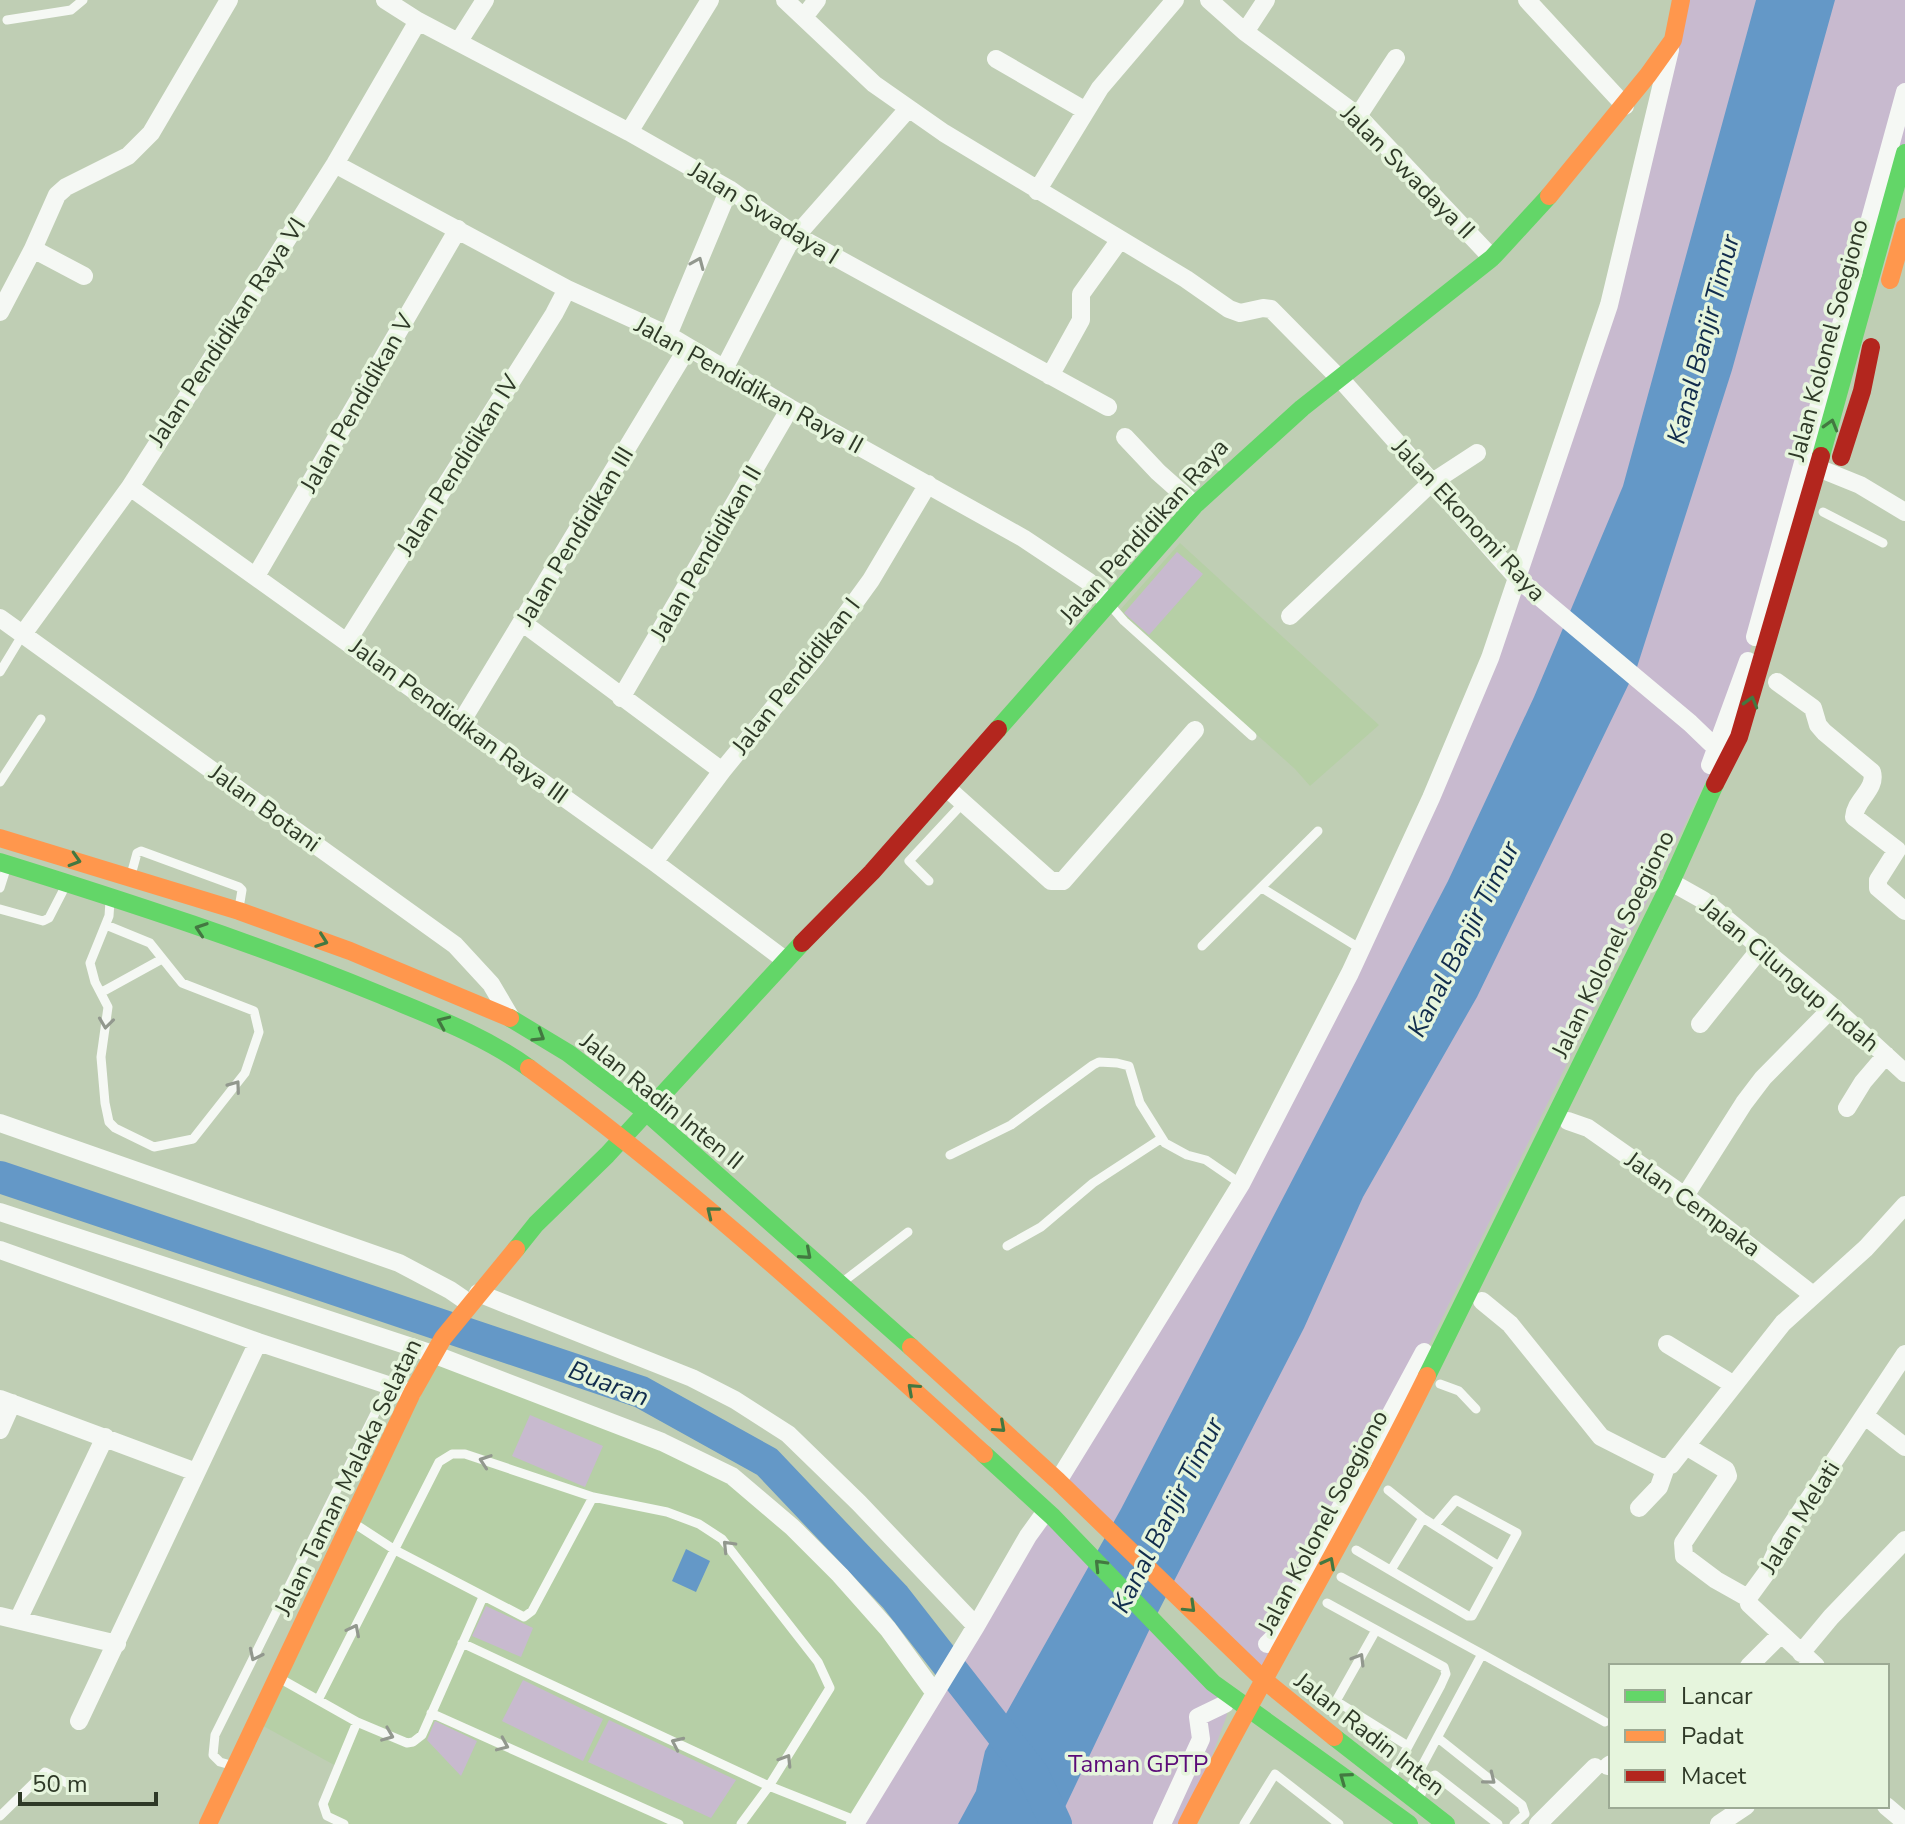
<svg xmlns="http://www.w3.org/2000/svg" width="1905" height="1824" viewBox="0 0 1905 1824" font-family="'Nunito Sans',sans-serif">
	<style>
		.built { fill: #b6cfa6 }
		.green { fill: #c8bacf }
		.water { fill: #6498c7 }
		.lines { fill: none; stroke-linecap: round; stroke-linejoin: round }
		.river { stroke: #6498c7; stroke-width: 32 }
		.lane { stroke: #f5f8f4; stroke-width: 9 }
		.street { stroke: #f5f8f4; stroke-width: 18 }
		.fast { stroke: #63d668; stroke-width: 18 }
		.slow { stroke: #ff974d; stroke-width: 18 }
		.jam { stroke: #b3261e; stroke-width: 18 }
		.oneway { stroke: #92988e }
		.oneway2 { stroke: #437841 }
		.labels { text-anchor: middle; stroke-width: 7; stroke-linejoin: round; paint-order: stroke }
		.street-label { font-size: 24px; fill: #2e3927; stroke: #e6f5dd }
		.park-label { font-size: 24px; fill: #5b0b78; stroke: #e6f5dd }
		.water-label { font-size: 26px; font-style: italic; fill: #112c4c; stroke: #e6f5dd }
	</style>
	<rect width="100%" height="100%" fill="#bfceb4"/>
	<path class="built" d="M1180 543 1379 725 1310 786 1295 769 1119 611Z
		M433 1354 732 1476 792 1526 934 1692 855 1824H345L323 1811 336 1766 256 1722Z"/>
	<path class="green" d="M1683 0H1905V153L1715 763 1264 1680 1058 1481 1241 1184 1361 949 1518 580 1609 305Z
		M1177 552 1203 574 1149 635 1124 613Z
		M530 1415 603 1446 585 1487 512 1456Z
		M1046 1511 1222 1690 1227 1715 1187 1824H855Z
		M486 1606 533 1628 521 1657 472 1636Z
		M523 1680 603 1719 583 1761 502 1721Z
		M609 1720 736 1780 711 1818 588 1762Z
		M435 1721 477 1741 461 1776 427 1740Z"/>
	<path class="water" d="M1756 0H1835L1732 370 1637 667 1477 997 1363 1197 1304 1328 1154 1620 1057 1824H958L976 1791 985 1751 1121 1509 1448 881 1534 697 1623 486Z
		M686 1549 710 1561 696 1592 672 1581Z"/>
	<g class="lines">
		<path class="river" d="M0 1177 641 1392 767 1462 895 1597 1033 1774 1056 1824"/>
		<path class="lane" d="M7 20 71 10 83 0
			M1823 512 1883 543
			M1110 605 1124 621 1252 736
			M0 672 23 634
			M0 782 41 719
			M131 875 137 853 141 851 239 887 242 890 239 908
			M929 881 909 861 964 802
			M0 888 6 869
			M1262 888 1361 949
			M0 909 43 921 49 918 66 885
			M106 925 150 943 182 983 254 1011 259 1032 245 1073 193 1139 154 1147 115 1128 109 1122 105 1103 101 1057 108 1007 95 982 90 963 109 916 110 901
			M1202 946 1318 831
			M102 992 162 959
			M950 1155 1011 1125 1093 1065 1099 1062 1117 1063 1129 1066 1140 1103 1165 1143 1187 1155 1206 1160 1241 1184
			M1007 1246 1041 1227 1093 1183 1162 1138
			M844 1281 908 1232
			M1440 1384 1459 1391 1476 1409
			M1388 1490 1423 1518 1499 1566
			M352 1522 395 1550 524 1617 532 1611 593 1497
			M1356 1550 1468 1616H1472L1517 1533 1456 1500 1435 1525
			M1391 1570 1423 1518
			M1341 1577 1482 1654 1408 1792
			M1327 1603 1444 1667 1446 1674 1441 1685 1390 1780
			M1376 1630 1336 1701 1408 1746
			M462 1643 769 1786 857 1821
			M1482 1654 1605 1722
			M279 1678 357 1722 407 1743 413 1742 422 1735 483 1597
			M318 1700 439 1462 452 1454H465L593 1497 667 1512 699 1524 722 1539 818 1662 830 1688 769 1786 741 1824
			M431 1713 679 1824
			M1438 1738 1522 1805 1525 1814 1514 1824
			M234 1766 220 1762 213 1755 215 1735 389 1385
			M1418 1801 1428 1778 1435 1775 1498 1824
			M0 1816 45 1772 71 1785
			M344 1824 327 1816 323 1804 357 1722
			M1244 1824 1275 1774 1339 1824"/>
		<path class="street" d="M385 0 418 21 629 132 729 189 795 235 1108 407
			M785 0 874 84 944 133 1186 279 1229 309 1240 313 1263 308 1271 309 1345 384 1518 579 1690 723 1717 749
			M1209 0 1245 32 1358 116 1492 258
			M1527 0 1625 106
			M804 17 817 0
			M1245 32 1266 0
			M459 41 485 0
			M996 59 1086 111
			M1358 116 1396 58
			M629 132 710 0
			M335 164 567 289 668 335 790 408 1023 538 1089 582 1108 603
			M1037 191 1100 88 1175 0
			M33 249 84 276
			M0 312 33 249 57 195 66 187 128 156 151 133 229 0
			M668 335 729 189
			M724 369 788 245 908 109
			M1050 376 1081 320V294L1119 241
			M1125 437 1158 472 1195 505
			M1818 468 1860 485 1905 512
			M130 487 654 862 785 960
			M256 576 458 229
			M1290 616 1431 483 1477 453
			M0 618 455 945 491 984 511 1018
			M523 623 722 771
			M23 634 130 487 335 164 418 21
			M1755 637 1905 92
			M348 640 554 314 567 289
			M1777 682 1813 708 1818 725 1824 732 1872 772C1877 789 1855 800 1854 817L1897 850 1878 880V888L1905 911
			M621 698 790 408
			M460 724 688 347
			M1710 765 1748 661
			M948 789 1051 881H1063L1195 730
			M654 862 722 771 816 656 871 580 928 484
			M1671 882 1703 900 1833 1007 1905 1073
			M1700 1024 1761 948
			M1847 1108 1863 1082 1886 1055
			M1568 1121 1588 1128 1685 1196 1813 1295
			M0 1123 399 1263 450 1290 469 1303
			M1685 1196 1744 1103 1763 1078 1833 1007
			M0 1212 433 1354 662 1442 732 1476 792 1527 840 1575 888 1629 934 1692
			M0 1250 258 1342 412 1393
			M478 1293 692 1378 735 1400 788 1434 859 1503 976 1626
			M1482 1301 1510 1324 1601 1437 1660 1467H1666
			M1667 1344 1734 1385
			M0 1399 196 1472
			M1865 1416 1905 1447
			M0 1430 12 1403
			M1686 1446 1726 1470 1728 1476 1683 1543 1684 1556 1716 1580 1748 1598
			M1666 1467 1671 1465 1783 1323 1866 1248 1905 1205
			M1058 1481 1241 1184 1350 973 1431 798 1490 658 1609 305 1670 50
			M1639 1508 1659 1487 1666 1467
			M1748 1598 1767 1572 1781 1541 1905 1354
			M1748 1598 1749 1604 1816 1666
			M0 1616 117 1644
			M18 1620 105 1437
			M1267 1644 1278 1633 1315 1555 1424 1352
			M1801 1653 1831 1617 1905 1540
			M1749 1666 1780 1635
			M79 1721 258 1342
			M1608 1766 1611 1764
			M1886 1806 1905 1822
			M855 1824 976 1626 1028 1536 1046 1511
			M1162 1824 1201 1739 1198 1717 1225 1704
			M1538 1824 1595 1767
			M1719 1824 1746 1806"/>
		<path class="fast" d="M1821 456 1905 153
			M998 729 1195 505 1302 408 1492 258 1549 196
			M0 862C129 902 257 944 381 995 431 1016 485 1036 529 1068
			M510 1018 568 1053 646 1112 911 1347
			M516 1249 536 1224 607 1155 802 943
			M1427 1376 1671 882 1715 784
			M984 1454 1053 1517 1213 1683 1409 1824
			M1334 1737 1446 1824"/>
		<path class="slow" d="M1549 196 1648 75 1673 40 1681 0
			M1890 280 1905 227
			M0 838 239 911 350 951 510 1018
			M529 1068C690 1185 837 1321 984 1454
			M911 1347 1058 1481 1264 1680 1334 1737
			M208 1824 412 1393 443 1338 516 1249
			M1187 1824C1264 1673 1352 1528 1427 1376"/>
		<path class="jam" d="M1841 457 1862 391 1871 347
			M1715 784 1739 737 1821 456
			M802 943 872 872 998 729"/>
	</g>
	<defs><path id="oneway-chevron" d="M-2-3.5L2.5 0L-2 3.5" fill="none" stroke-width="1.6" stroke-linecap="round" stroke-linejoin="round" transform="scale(2)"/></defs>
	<g class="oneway">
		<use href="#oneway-chevron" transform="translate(698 263) rotate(-67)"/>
		<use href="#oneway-chevron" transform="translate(106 1023) rotate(97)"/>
		<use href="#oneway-chevron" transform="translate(235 1086) rotate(-54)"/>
		<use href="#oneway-chevron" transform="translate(485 1461) rotate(-161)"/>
		<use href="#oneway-chevron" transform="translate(728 1546) rotate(-134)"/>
		<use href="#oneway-chevron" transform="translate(354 1630) rotate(-63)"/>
		<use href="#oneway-chevron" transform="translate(255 1655) rotate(116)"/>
		<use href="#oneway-chevron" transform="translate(1359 1659) rotate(-59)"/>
		<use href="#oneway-chevron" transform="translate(388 1735) rotate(22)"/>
		<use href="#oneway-chevron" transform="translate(677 1743) rotate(-155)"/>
		<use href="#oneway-chevron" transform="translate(503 1745) rotate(24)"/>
		<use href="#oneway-chevron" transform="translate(786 1760) rotate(-58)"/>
		<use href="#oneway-chevron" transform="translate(1490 1779) rotate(39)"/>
	</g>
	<g class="oneway2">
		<use href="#oneway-chevron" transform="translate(1831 425) rotate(-74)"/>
		<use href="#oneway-chevron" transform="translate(1751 702) rotate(-74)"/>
		<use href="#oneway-chevron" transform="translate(75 860) rotate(17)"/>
		<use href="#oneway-chevron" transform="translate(201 929) rotate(-161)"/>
		<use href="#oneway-chevron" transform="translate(322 941) rotate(20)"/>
		<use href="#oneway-chevron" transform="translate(443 1022) rotate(-156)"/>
		<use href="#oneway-chevron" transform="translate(539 1036) rotate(32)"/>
		<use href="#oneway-chevron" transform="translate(712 1212) rotate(-141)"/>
		<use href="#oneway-chevron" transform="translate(806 1254) rotate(41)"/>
		<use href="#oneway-chevron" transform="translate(913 1389) rotate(-138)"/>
		<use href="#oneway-chevron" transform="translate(1000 1427) rotate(42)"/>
		<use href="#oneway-chevron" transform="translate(1329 1563) rotate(-62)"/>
		<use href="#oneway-chevron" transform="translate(1100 1565) rotate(-134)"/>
		<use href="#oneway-chevron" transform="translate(1190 1607) rotate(44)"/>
		<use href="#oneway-chevron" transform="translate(1345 1778) rotate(-144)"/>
	</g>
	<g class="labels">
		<g class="street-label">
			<text transform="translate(1408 172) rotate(45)" y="8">Jalan Swadaya II</text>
			<text transform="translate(764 213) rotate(32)" y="8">Jalan Swadaya I</text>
			<text transform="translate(227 332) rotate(-57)" y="8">Jalan Pendidikan Raya VI</text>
			<text transform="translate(1828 340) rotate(-75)" y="8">Jalan Kolonel Soegiono</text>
			<text transform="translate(749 385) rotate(29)" y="8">Jalan Pendidikan Raya II</text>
			<text transform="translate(357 403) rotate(-60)" y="8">Jalan Pendidikan V</text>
			<text transform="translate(458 465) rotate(-58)" y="8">Jalan Pendidikan IV</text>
			<text transform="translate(1469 520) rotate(47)" y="8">Jalan Ekonomi Raya</text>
			<text transform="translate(1144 531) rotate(-48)" y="8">Jalan Pendidikan Raya</text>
			<text transform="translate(575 536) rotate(-59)" y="8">Jalan Pendidikan III</text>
			<text transform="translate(706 553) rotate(-60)" y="8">Jalan Pendidikan II</text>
			<text transform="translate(796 676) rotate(-52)" y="8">Jalan Pendidikan I</text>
			<text transform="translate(459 721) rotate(36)" y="8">Jalan Pendidikan Raya III</text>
			<text transform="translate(265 808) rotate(36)" y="8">Jalan Botani</text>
			<text transform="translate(1613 944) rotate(-64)" y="8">Jalan Kolonel Soegiono</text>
			<text transform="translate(1790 975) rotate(40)" y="8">Jalan Cilungup Indah</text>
			<text transform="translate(662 1101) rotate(39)" y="8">Jalan Radin Inten II</text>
			<text transform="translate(1693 1204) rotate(36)" y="8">Jalan Cempaka</text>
			<text transform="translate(348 1477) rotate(-64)" y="8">Jalan Taman Malaka Selatan</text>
			<text transform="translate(1800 1517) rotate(-58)" y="8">Jalan Melati</text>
			<text transform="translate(1323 1522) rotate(-62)" y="8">Jalan Kolonel Soegiono</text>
			<text transform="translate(1370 1734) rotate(38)" y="8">Jalan Radin Inten</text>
		</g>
		<g class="park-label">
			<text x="1138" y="1772">Taman GPTP</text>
		</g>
		<g class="water-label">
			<text transform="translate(1703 339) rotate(-75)" y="9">Kanal Banjir Timur</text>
			<text transform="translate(1463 939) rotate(-63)" y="9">Kanal Banjir Timur</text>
			<text transform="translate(609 1383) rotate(21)" y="9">Buaran</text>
			<text transform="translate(1167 1515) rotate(-63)" y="9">Kanal Banjir Timur</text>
		</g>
	</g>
	<rect x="1609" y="1664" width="280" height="144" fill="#e6f5dd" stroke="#9caa94" stroke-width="2"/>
	<rect x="1625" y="1690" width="40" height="12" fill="#63d668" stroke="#9caa94" stroke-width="2"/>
	<text x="1681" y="1704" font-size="24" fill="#2e3927">Lancar</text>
	<rect x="1625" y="1730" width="40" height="12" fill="#ff974d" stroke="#9caa94" stroke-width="2"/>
	<text x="1681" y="1744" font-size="24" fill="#2e3927">Padat</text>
	<rect x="1625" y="1770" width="40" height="12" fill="#b3261e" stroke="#9caa94" stroke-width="2"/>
	<text x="1681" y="1784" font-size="24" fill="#2e3927">Macet</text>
	<path d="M20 1792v12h136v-12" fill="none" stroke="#2e3927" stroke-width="4"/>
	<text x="32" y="1792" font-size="24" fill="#2e3927" stroke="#e6f5dd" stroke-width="6" paint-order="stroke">50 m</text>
</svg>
